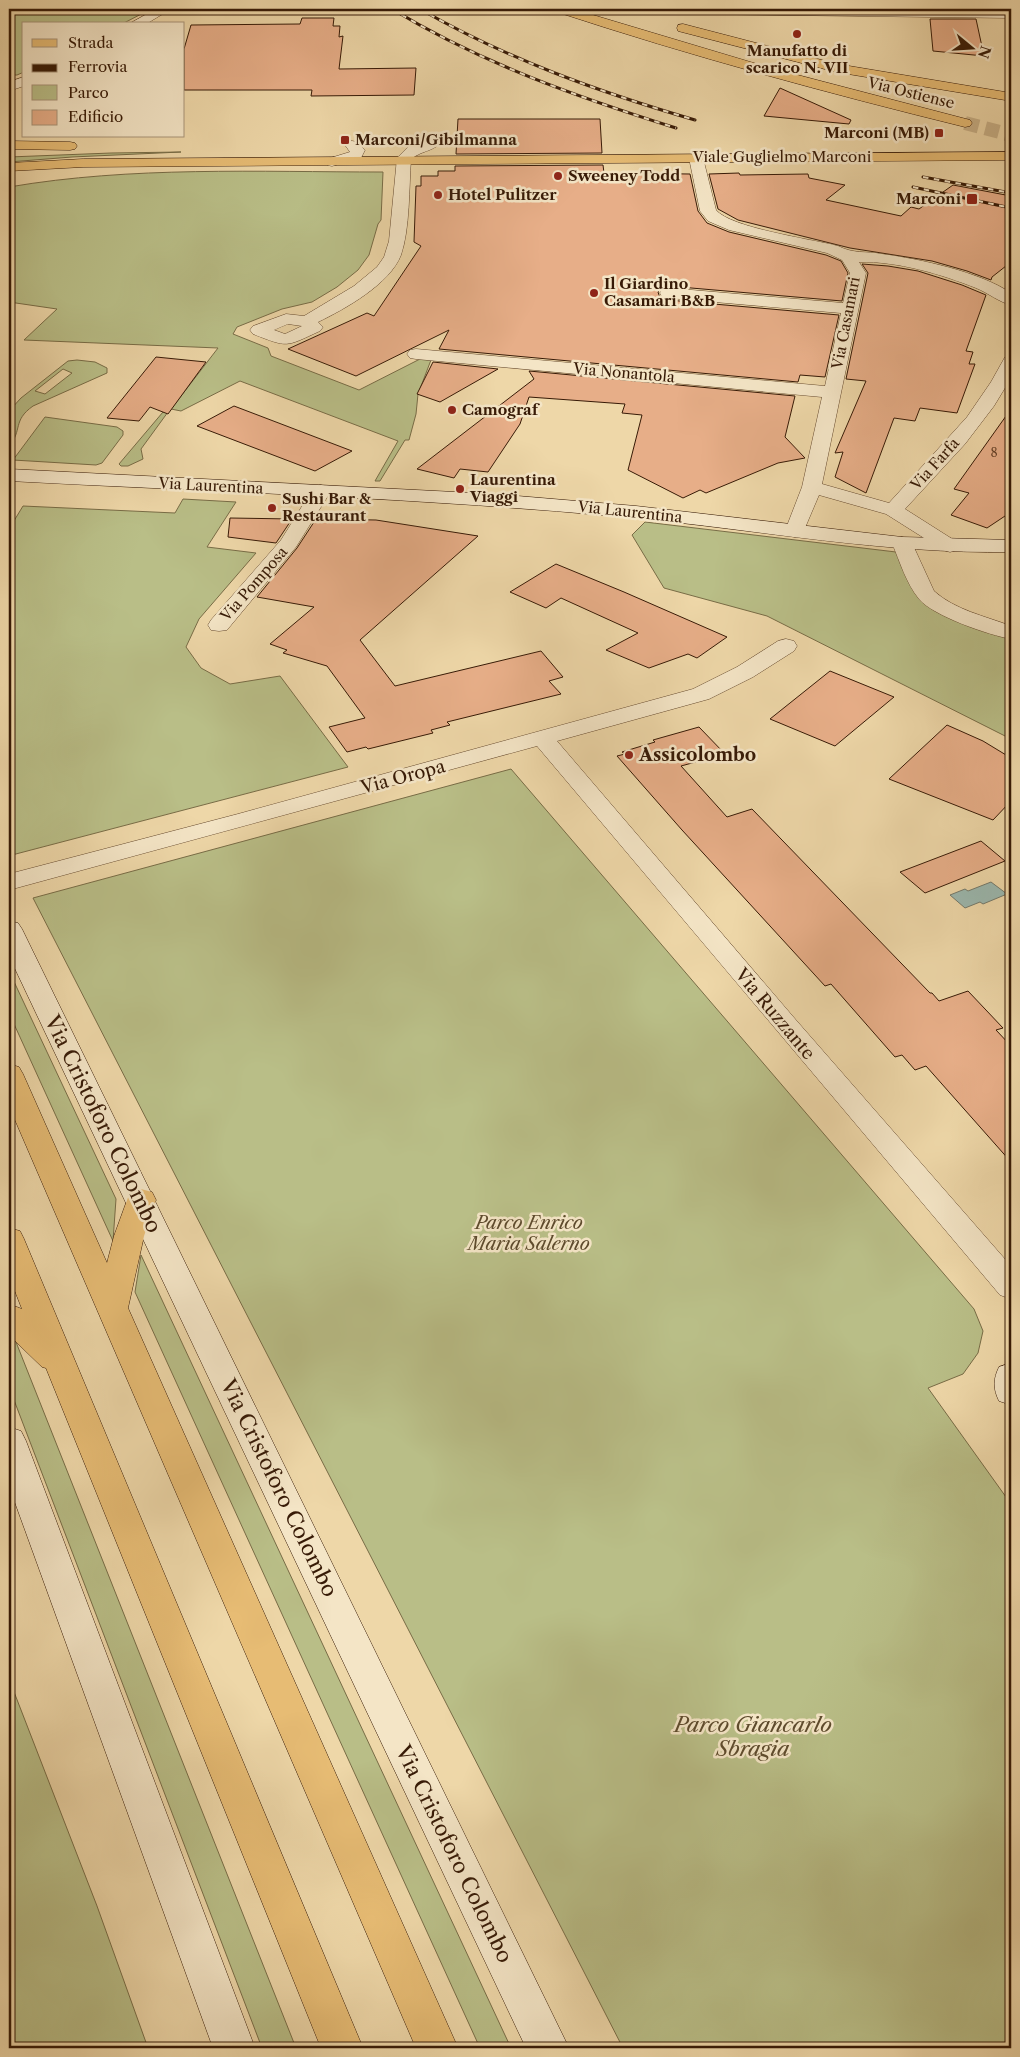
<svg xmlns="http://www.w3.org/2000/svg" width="1020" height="2057" viewBox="0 0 1020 2057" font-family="'Libre Caslon Text',serif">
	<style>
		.green { fill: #b9be87; stroke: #786c46; fill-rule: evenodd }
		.water { fill: #9bb8af; stroke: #73796b }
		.building { fill: #e7ae88; stroke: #371a06 }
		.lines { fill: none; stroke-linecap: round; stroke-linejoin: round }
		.primary-tunnel { stroke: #c9b188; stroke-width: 14; stroke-dasharray: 14 7; stroke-linecap: butt }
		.street-casing { stroke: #65492e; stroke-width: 1 }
		.secondary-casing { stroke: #371a06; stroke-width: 1 }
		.primary-casing { stroke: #371a06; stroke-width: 1 }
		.street { fill: #f4e5c6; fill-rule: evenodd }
		.secondary { fill: #f4e5c6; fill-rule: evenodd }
		.primary { fill: #e7bc74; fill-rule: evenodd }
		.rail-casing { stroke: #371a06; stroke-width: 3 }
		.rail { stroke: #f4e5c6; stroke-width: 2; stroke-dasharray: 5.5; stroke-linecap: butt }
		.poi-dot { fill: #8f2418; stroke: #f4e5c6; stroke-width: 2 }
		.labels { text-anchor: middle; stroke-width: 5; stroke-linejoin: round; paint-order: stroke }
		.far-number-label { font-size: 12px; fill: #633f26 }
		.far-poi-label { font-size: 15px; font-weight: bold; fill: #371a06; stroke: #f4e5c6; text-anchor: start }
		.far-street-label { font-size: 15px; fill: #371a06; stroke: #f4e5c6 }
		.poi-label { font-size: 18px; font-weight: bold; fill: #371a06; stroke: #f4e5c6; text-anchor: start }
		.street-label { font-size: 18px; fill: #371a06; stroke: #f4e5c6 }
		.park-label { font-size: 18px; font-style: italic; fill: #5e4b2d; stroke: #f4e5c6 }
		.near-street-label { font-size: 21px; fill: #371a06; stroke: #f4e5c6 }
		.near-park-label { font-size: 21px; font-style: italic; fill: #5e4b2d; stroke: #f4e5c6 }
	</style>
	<rect width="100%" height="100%" fill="#eed7a8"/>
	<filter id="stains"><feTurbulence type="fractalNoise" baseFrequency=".004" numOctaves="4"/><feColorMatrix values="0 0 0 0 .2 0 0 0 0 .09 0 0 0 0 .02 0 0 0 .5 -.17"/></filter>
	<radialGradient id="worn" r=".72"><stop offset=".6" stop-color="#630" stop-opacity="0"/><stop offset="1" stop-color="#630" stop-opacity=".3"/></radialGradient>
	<path class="green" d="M9 9H151L122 24H24V72L17 75H9Z
		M181 152 72 157 9 162V157L111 153Z
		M383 172 381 220 378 224 369 255 358 270 337 287 312 302 282 309 237 327 233 334 268 348 271 356 359 390 420 359 431 360 418 394 416 414 409 440H405L380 481H375L398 441 240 381 181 411 171 409 218 348 24 340 57 309 9 302V187C132 166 258 172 383 172Z
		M77 360 95 362 107 368V373L33 406C12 421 23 430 9 446L10 410 21 398 68 361ZM63 369 72 373 45 394 35 391Z
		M163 412H168L141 449 143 459 128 466H121L119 464Z
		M45 417 117 427 123 431V435L102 463 96 465 13 460Z
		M183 499 236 502 207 547 256 553 199 619 186 647 201 668 230 684 280 676 348 767 12 855 9 849V529L23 506 175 513Z
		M645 522 896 552 934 609 1011 638V739L767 616 664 588 632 535Z
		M511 769 974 1309 983 1331 978 1353 963 1374 928 1388 1011 1504V2048H623L33 898Z
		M9 971 116 1199 113 1241 9 1013Z
		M141 1255 511 2048H480L135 1292Z
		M9 1332 14 1337 296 2048H262L9 1387Z
		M9 1679 97 1906 148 2048H9Z"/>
	<path class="water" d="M991 882 1007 894 983 904 980 902 965 908 950 895 965 889 968 891Z"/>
	<path class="building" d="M302 18H334L333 26H340L339 37 343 36 339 69 416 68 414 95 311 96 312 90H184V49L191 25 300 24Z
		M930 19H976L984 56 933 51Z
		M780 88 851 120 849 124 764 116Z
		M458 119H600L602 153 456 154Z
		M603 165 604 173 690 174 698 211 707 223 729 232 826 255 841 261 848 273 842 301 668 286 662 287 658 292 660 298 668 300 839 315 825 377 800 375 798 382 439 349 449 330 356 376 288 349 367 313 374 316 421 246 414 242 416 186H421V176H438V171H455V166Z
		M739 173 740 175 808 174 809 178 845 185 826 200 901 216 911 207 919 209 953 185 1011 196V262L992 277 991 280 967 271 932 261 850 248 738 220 718 209 709 174Z
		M862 264 888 266 918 271 962 285 986 295 966 351 973 352 969 364H975L957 413 920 408 915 421 894 418 866 493 835 477 843 452 835 453 866 381 846 379 868 273Z
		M156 357 206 362 168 414 150 407 139 421 107 418Z
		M433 362 498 369 440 402 417 394Z
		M529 371 795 396 785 437 805 458 778 463 706 493 700 490 683 498 628 470 642 415 622 413 625 404 529 397 520 424 488 472 460 469 454 478 417 469 534 379Z
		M234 406 352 451 315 471 197 426Z
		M1011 409V512L987 528 951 515 969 493 954 489Z
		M230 518 292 519 276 543 228 537Z
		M316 519 376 520 478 536 360 640 395 686 541 651 563 677 549 681 561 694 447 722 450 725 431 730 433 733 368 749 366 747 347 752 329 727 365 718 327 666 283 653 287 650 270 644 314 607 257 597 297 548Z
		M556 564 624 592 727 637 697 658 688 654 649 668 606 650 638 633 561 598 546 608 510 592Z
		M830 671 894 697 835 746 770 719Z
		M947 725 983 741 1011 758V801L993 820 889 779Z
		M699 727 725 754 681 766 727 817 752 809 930 993H932L939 1001 968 991 1003 1028 996 1030 1011 1046V1162L926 1066 915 1070 902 1055 895 1057 831 984 825 986 682 830 617 756 625 754 622 752 655 742 653 740Z
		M981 841 1005 861 925 893 900 872Z"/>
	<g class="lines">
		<path class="primary-tunnel" d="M965 123 1011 135"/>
		<defs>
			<path id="street" d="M156 9H171L146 24H129Z
				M612 9H988L1011 10V18L618 13 614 12Z
				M24 77V86L9 91V82Z
				M432 140 437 141 439 144C433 151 421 151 411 159 409 187 410 229 401 255 390 284 345 309 318 322L323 327 320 331C285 347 289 348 253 334L250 330 253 326 286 314 304 316 354 286 377 267 384 257 389 241 397 158 409 146ZM288 324 302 326 285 334 274 330Z
				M352 141 357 142 365 150 361 158 332 166 327 165 325 162 327 159 350 152 345 145 347 142Z
				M696 154 701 155 703 158 716 210C731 228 811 239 838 246 854 254 865 251 882 254 920 259 980 272 1011 293V305C999 302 988 293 976 288 941 274 897 261 859 262L866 273 822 484 889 503 967 417 991 382 1005 357 1011 356V378L994 406 965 444 905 509 957 542 960 546 957 550 950 552 943 550 886 514 819 495 802 535 795 537 788 535 785 531 802 487 822 397 416 359 410 358 407 354 410 350 416 349 825 386 841 313 668 298 662 297 660 293 662 289 668 288 843 303 850 273 842 260 827 253 729 230 708 221 700 211 689 158 691 155Z
				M321 485 328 487 331 491 296 547 227 630 219 631 211 630 208 625 211 620 281 540 314 487Z
				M902 537 909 539 912 543 934 591C955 610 985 616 1011 626V639C989 635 933 616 919 599 906 583 900 562 892 543L895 539Z
				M786 639 794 641 797 646 794 651 753 677 709 699 557 741 796 1020 1011 1266V1299L1000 1295 537 746 9 890V874L238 814 693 689 737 667 778 641Z"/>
			<path id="secondary" d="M9 469 494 494 636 506 902 537 1011 540V552C885 554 760 530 634 518 427 498 217 492 9 481Z
				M9 921 18 923 22 929 569 2048H526L9 956Z
				M1011 1363V1405L999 1401C993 1389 993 1379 999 1367Z
				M9 1427 21 1431 26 1441 255 2048H213L9 1486Z"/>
			<path id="primary" d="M555 9H573L767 67 970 120 972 123 970 126 965 127C827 93 691 56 557 12Z
				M683 24 837 64 1011 93V101L836 72 678 31 677 28 678 25Z
				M9 141 70 142 75 143 77 146 75 149 70 150 9 149Z
				M1011 152V160L83 167 9 171V163L83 159Z
				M9 1064 19 1067 23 1074 107 1263 114 1236 130 1192 141 1189 152 1192 156 1200 144 1236 128 1308 458 2048H416L9 1106Z
				M9 1228 20 1231 24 1239 363 2048H321L46 1368 42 1367 9 1335V1304L22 1309 9 1276Z"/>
		</defs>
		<use href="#street" class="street-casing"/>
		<use href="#secondary" class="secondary-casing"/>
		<use href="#primary" class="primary-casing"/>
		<use href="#street" class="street"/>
		<use href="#secondary" class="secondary"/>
		<use href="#primary" class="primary"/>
		<defs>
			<path id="rail" d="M392 9C481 63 577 97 676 128
				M420 9C507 59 599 92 695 120
				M923 177 1011 193
				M913 187 1011 208"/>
		</defs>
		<use href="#rail" class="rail-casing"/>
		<use href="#rail" class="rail"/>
	</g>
	<g class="poi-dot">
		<circle cx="797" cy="34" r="5"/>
		<rect x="934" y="128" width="10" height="10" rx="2.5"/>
		<rect x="340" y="135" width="10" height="10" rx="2.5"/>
		<circle cx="558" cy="176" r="5"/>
		<circle cx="438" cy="195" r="5"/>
		<rect x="966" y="193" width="12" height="12" rx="2.5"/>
		<circle cx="594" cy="293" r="5"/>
		<circle cx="452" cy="410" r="5"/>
		<circle cx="460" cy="489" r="5"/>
		<circle cx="272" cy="508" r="5"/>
		<circle cx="629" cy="755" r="5"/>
	</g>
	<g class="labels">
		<g class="far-number-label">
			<text x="994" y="457">8</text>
		</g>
		<g class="far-poi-label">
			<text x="797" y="56" text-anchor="middle">Manufatto di<tspan x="797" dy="17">scarico N. VII</tspan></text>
			<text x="929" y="138" text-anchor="end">Marconi (MB)</text>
			<text x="355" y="145">Marconi/Gibilmanna</text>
			<text x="568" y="181">Sweeney Todd</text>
			<text x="448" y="200">Hotel Pulitzer</text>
			<text x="961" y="204" text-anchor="end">Marconi</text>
			<text x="604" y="289">Il Giardino<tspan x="604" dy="17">Casamari B&amp;B</tspan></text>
			<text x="462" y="415">Camograf</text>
			<text x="470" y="485">Laurentina<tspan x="470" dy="17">Viaggi</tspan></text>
			<text x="282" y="504">Sushi Bar &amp;<tspan x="282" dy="17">Restaurant</tspan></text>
		</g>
		<g class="far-street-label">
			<text transform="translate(911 93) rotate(14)" y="5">Via Ostiense</text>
			<text x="782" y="162">Viale Guglielmo Marconi</text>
			<text transform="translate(846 323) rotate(-79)" y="5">Via Casamari</text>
			<text transform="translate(624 373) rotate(5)" y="5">Via Nonantola</text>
			<text transform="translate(935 464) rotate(-48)" y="5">Via Farfa</text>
			<text transform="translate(211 486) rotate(3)" y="5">Via Laurentina</text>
			<text transform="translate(630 512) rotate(6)" y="5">Via Laurentina</text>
			<text transform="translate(254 584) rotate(-49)" y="5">Via Pomposa</text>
		</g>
		<g class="poi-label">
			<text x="639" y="761">Assicolombo</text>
		</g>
		<g class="street-label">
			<text transform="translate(403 777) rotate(-15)" y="6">Via Oropa</text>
			<text transform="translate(775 1014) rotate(50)" y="6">Via Ruzzante</text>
		</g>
		<g class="park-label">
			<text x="529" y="1229">Parco Enrico<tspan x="529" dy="21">Maria Salerno</tspan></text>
		</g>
		<g class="near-street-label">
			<text transform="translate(103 1124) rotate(64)" y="7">Via Cristoforo Colombo</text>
			<text transform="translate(279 1488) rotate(64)" y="7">Via Cristoforo Colombo</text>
			<text transform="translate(454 1854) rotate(64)" y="7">Via Cristoforo Colombo</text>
		</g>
		<g class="near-park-label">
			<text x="753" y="1732">Parco Giancarlo<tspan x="753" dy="24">Sbragia</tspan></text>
		</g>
	</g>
	<rect width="1020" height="2057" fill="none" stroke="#eed7a8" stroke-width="30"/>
	<rect x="10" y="10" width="1000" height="2037" fill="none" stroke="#371a06" stroke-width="2.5"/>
	<rect x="15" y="15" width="990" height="2027" fill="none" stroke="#371a06"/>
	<rect x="22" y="22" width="162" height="115" fill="#f4e5c6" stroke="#a89479"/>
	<rect x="32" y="39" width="25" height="8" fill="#e7bc74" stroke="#a89479"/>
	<text x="68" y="48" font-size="15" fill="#371a06">Strada</text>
	<rect x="32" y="64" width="25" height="8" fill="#371a06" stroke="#a89479"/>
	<text x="68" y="72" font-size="15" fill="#371a06">Ferrovia</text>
	<rect x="32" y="85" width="25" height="15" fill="#b9be87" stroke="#a89479"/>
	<text x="68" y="98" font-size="15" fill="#371a06">Parco</text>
	<rect x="32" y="110" width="25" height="15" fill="#e7ae88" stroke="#a89479"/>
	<text x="68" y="122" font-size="15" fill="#371a06">Edificio</text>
	<g transform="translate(972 48) rotate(108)" stroke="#f4e5c6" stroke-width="4" paint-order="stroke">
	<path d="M0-4L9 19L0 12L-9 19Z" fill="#371a06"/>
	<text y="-8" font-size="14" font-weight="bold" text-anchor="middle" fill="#371a06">N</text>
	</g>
	<rect width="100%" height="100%" filter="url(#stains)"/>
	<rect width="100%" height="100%" fill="url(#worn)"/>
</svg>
